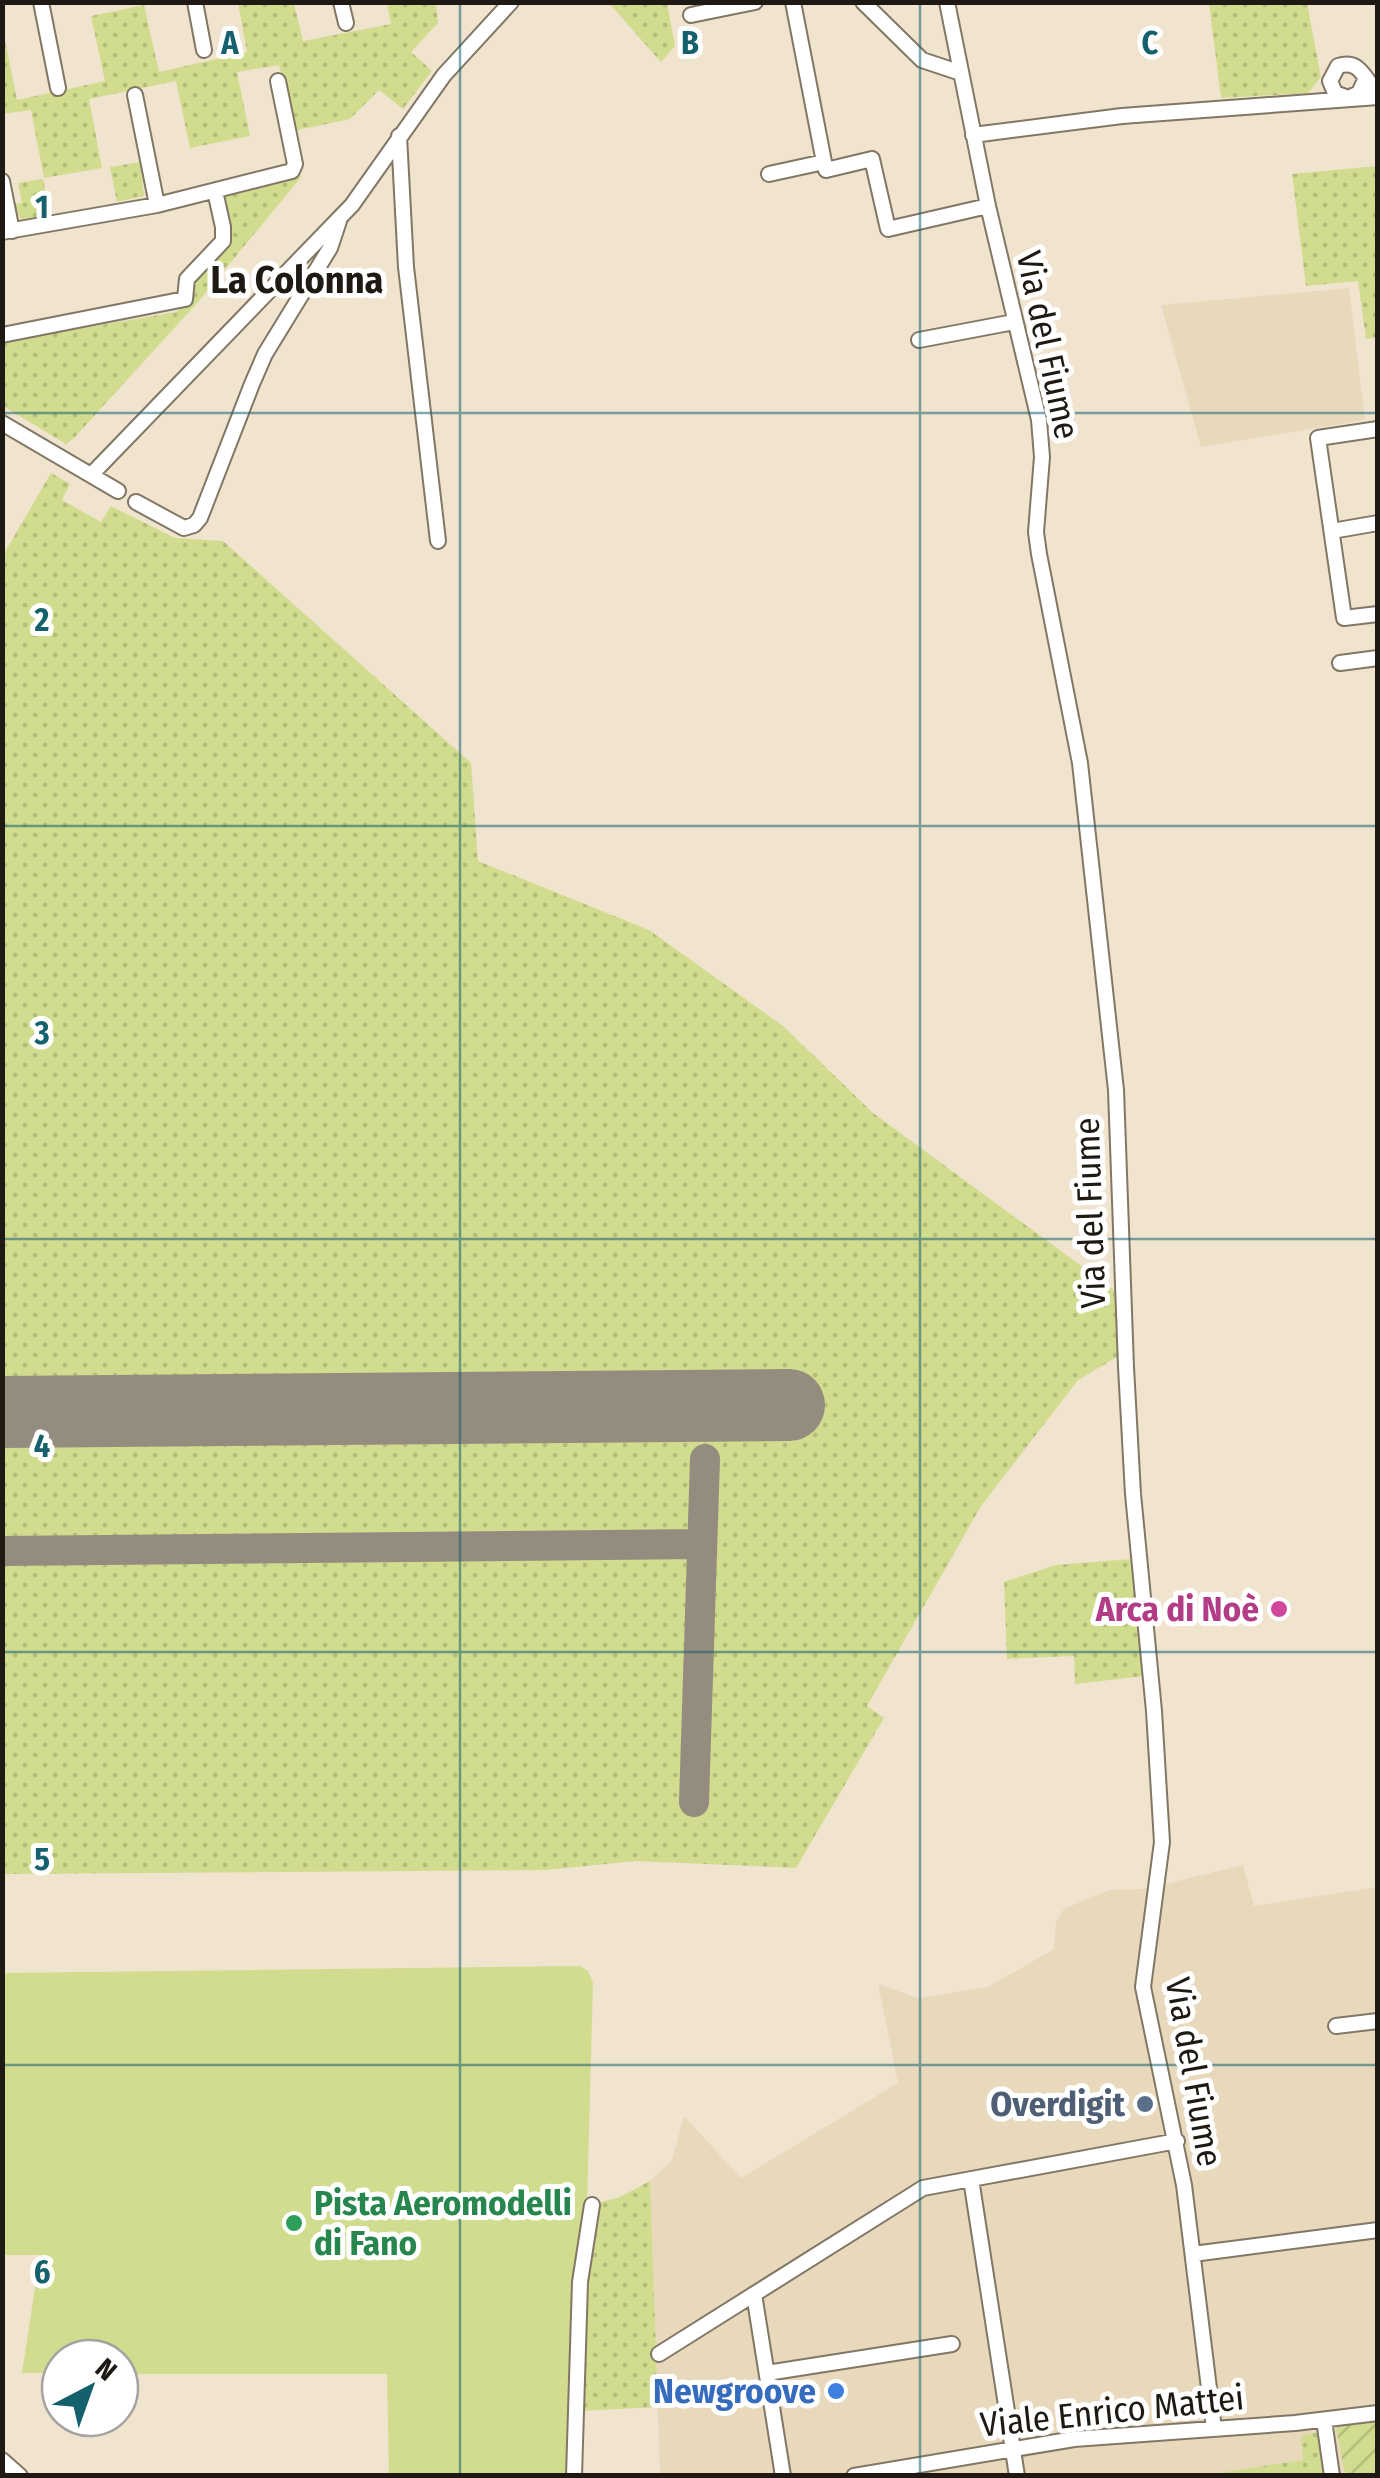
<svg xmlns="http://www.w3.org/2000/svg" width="1380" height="2478" viewBox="0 0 1380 2478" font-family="'Fira Sans Condensed',sans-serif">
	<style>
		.built { fill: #e8d9bd }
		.grass { fill: url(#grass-dots) }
		.garden { fill: url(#garden-furrows) }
		.pitch { fill: #d1dc8e }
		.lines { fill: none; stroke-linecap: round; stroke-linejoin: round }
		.taxiway { stroke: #948c7e; stroke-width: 30 }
		.runway { stroke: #948c7e; stroke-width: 72 }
		.minor-casing { stroke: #817764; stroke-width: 18 }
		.minor { stroke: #fff; stroke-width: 14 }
		.grid { fill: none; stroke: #15606d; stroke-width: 2.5; stroke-opacity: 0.55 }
		.hotel-dot { fill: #d1479c; stroke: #fff; stroke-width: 4 }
		.service-dot { fill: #5c6f8a; stroke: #fff; stroke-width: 4 }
		.leisure-dot { fill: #2e9e5b; stroke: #fff; stroke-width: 4 }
		.shop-dot { fill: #3f7fe0; stroke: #fff; stroke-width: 4 }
		.labels { text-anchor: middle; stroke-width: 10; stroke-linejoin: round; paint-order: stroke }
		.street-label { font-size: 35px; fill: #1e1a13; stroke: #fff }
		.hotel-label { font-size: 35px; font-weight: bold; fill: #b23c85; stroke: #fff; text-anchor: end }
		.service-label { font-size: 35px; font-weight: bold; fill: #4e5e75; stroke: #fff; text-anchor: end }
		.leisure-label { font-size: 35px; font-weight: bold; fill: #27864d; stroke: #fff; text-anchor: start }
		.shop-label { font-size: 35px; font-weight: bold; fill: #366cbe; stroke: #fff; text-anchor: end }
		.neighbourhood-label { font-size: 38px; font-weight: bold; fill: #1e1a13; stroke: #fff }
		.grid-label { font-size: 32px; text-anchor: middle; font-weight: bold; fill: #15606d; stroke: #fff; stroke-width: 10; stroke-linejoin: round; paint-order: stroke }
	</style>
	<defs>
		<pattern id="grass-dots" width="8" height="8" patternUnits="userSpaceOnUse" patternTransform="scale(2.5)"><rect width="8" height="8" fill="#d1dc8e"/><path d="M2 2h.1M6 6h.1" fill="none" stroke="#b3bc7a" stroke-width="1.8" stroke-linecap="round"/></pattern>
		<pattern id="garden-furrows" width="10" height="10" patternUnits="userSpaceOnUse" patternTransform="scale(2.5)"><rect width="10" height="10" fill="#d1dc8e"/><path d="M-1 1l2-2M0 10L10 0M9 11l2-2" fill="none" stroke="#b3bc7a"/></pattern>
	</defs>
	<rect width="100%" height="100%" fill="#f0e4cf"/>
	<path class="built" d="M1349 288 1365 420 1201 447 1161 305Z
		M1243 1865 1254 1906 1377 1887V2475H660L650 2181 672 2160 684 2116 741 2178 898 2083 878 1984 918 1998 988 1987 1054 1949 1056 1921 1064 1909 1109 1890 1145 1889Z"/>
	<path class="grass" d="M238 3H294L303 41 391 24 387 3H436L438 23 411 52 432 71 403 109 379 90 350 119 293 131 279 65 237 72 250 136 190 148 176 81 89 99 102 168 44 178 31 110 3 114V30L17 100 105 81 91 16 144 5 159 72 247 52Z
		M609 3H667L675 46 661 62Z
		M1209 3H1307L1321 77 1308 93 1221 98Z
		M140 162 144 196 117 202 110 167Z
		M1377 166V337L1366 339 1358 281 1306 286 1292 174Z
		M302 176 198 302 74 438 66 444 3 406V342L176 312 187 303 203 264 219 241 215 198Z
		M43 179 50 216 21 219 12 204 22 203 18 183Z
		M51 473 70 484 62 500 101 522 111 506 175 538 223 541 471 763 478 861 649 930 783 1026 873 1113 1114 1290 1122 1354 1078 1380 981 1506 867 1706 884 1718 796 1868 636 1861 546 1870 3 1874 2 557Z
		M1132 1559 1144 1676 1075 1684 1074 1656 1007 1659 1004 1582 1056 1565Z
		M650 2181 658 2407 582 2411 587 2206 620 2197Z
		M1318 2432 1324 2475H1205L1303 2460 1301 2436Z"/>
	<path class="garden" d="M1377 2421V2475H1345L1336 2427Z"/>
	<path class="pitch" d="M580 1966 588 1971 593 1983 587 2206 571 2475H389L387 2374H120V2358H60V2373H22L40 2255H3L2 1973Z"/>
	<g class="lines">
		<path class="taxiway" d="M2 1551 701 1544
			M694 1802 705 1459"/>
		<path class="runway" d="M2 1412 789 1405"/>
		<defs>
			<path id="minor" d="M41 2 58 88
				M195 2 204 50
				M341 2 346 23
				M793 2 824 162
				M863 2 922 60 961 73
				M947 2 988 206 1039 420 1042 457 1036 532 1039 554 1080 763 1116 1090 1126 1367 1133 1494 1154 1711 1162 1842 1143 1987 1184 2185 1214 2429
				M691 15 755 2
				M1365 80 1359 93 1348 98 1335 93 1330 81 1338 66C1361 59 1363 79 1378 92
				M135 95 157 205
				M973 135 1122 116 1378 97
				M399 136 406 267 438 541
				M769 174 824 162 826 170 872 159 888 229 988 206
				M2 181 12 231
				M2 232 157 205 292 171 295 164 278 81
				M2 335 185 299 187 279 223 241V227L215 191
				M919 340 1014 322
				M2 423 118 491
				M1378 429 1318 438 1344 618 1378 614
				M91 475 352 205 444 75 511 2
				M136 502 184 528 194 525 200 518 252 384 265 354 330 248 339 221
				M1332 531 1378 523
				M1340 663 1378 658
				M1336 2026 1378 2021
				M971 2179 1017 2476
				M1193 2254 1378 2230
				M754 2294 783 2476
				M659 2354 923 2188 1177 2141
				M767 2373 952 2344
				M1324 2420 1332 2476
				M2 2460 20 2476
				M574 2476 580 2282 592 2205
				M854 2476 1074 2439 1295 2423 1378 2413"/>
		</defs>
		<use href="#minor" class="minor-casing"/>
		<use href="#minor" class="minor"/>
	</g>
	<path class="grid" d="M460 2V2476M920 2V2476M2 413H1378M2 826H1378M2 1239H1378M2 1652H1378M2 2065H1378"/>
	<circle class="hotel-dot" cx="1279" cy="1609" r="10"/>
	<circle class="service-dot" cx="1145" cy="2104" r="10"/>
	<circle class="leisure-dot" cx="294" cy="2223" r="10"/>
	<circle class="shop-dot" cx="836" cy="2391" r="10"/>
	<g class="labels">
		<g class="street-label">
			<text transform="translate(1048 345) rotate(78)" y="12">Via del Fiume</text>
			<text transform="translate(1090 1213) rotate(-92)" y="12">Via del Fiume</text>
			<text transform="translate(1194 2072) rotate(80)" y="12">Via del Fiume</text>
			<text transform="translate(1112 2411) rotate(-6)" y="12">Viale Enrico Mattei</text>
		</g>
		<g class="hotel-label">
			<text x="1259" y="1621">Arca di Noè</text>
		</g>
		<g class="service-label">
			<text x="1125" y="2116">Overdigit</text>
		</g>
		<g class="leisure-label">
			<text x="314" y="2215">Pista Aeromodelli<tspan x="314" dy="40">di Fano</tspan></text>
		</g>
		<g class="shop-label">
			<text x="816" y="2403">Newgroove</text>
		</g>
		<g class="neighbourhood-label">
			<text x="297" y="293">La Colonna</text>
		</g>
	</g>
	<g class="grid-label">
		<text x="230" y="54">A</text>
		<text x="690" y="54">B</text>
		<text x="1150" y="54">C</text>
		<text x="42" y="218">1</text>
		<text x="42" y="631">2</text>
		<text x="42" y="1044">3</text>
		<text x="42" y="1457">4</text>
		<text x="42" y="1870">5</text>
		<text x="42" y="2283">6</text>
	</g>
	<rect width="1380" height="2478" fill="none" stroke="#1e1a13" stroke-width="10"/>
	<g transform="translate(90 2388) rotate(41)"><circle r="48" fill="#ffffff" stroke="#a5a3a1" stroke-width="2.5"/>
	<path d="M0-8L18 38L0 25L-18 38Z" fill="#15606d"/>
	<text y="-15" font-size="28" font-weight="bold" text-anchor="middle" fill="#1e1a13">N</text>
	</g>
</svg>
